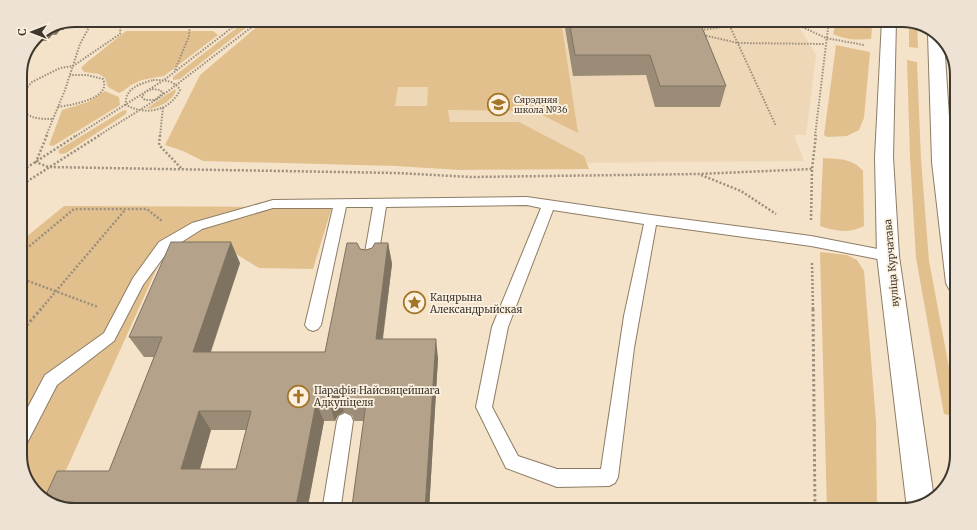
<svg xmlns="http://www.w3.org/2000/svg" width="977" height="530" viewBox="0 0 977 530" font-family="Merriweather,serif">
	<style>
		.built { fill: #eed7b6 }
		.green { fill: #e2c08e; fill-rule: evenodd }
		.lines { fill: none; stroke-linecap: round; stroke-linejoin: round }
		.service-casing { stroke: #8d7d65; stroke-width: 2 }
		.secondary-casing { stroke: #8d7d65; stroke-width: 2 }
		.path-far2 { stroke: #9a8e7c; stroke-width: 2; stroke-dasharray: 1.5 1.5; stroke-linecap: butt }
		.path-far1 { stroke: #9a8e7c; stroke-width: 2.5; stroke-dasharray: 2 2; stroke-linecap: butt }
		.path { stroke: #9a8e7c; stroke-width: 3; stroke-dasharray: 2.5 2.5; stroke-linecap: butt }
		.service { fill: #fff; fill-rule: evenodd }
		.secondary { fill: #fff; fill-rule: evenodd }
		.wall { fill: #9b8c77; fill-rule: evenodd }
		.shaded-wall { fill: #7e7261 }
		.building { fill: #b4a38a; stroke: #7e7261; fill-rule: evenodd }
		.labels { text-anchor: middle; stroke-width: 3.5; stroke-linejoin: round; paint-order: stroke }
		.far-poi-label { font-size: 9px; fill: #3e372d; stroke: #fcf1e1; text-anchor: start }
		.street-label { font-size: 10px; fill: #3e372d; stroke: #fcf1e1 }
		.poi-label { font-size: 10px; fill: #3e372d; stroke: #fcf1e1; text-anchor: start }
		.rim { fill: none; stroke: #3e372d; stroke-width: 2 }
	</style>
	<rect width="100%" height="100%" fill="#f5e3c9"/>
	<path class="built" d="M270 20H795L816 55 806 135H794L804 161 451 164Z"/>
	<path class="green" d="M247 20H256L180 79 173 80V77Z
		M265 20H580H561L578 133 534 111 448 110 450 122H519L584 156 589 169 460 170 395 166 203 161 183 151 165 145 200 75ZM398 87H428L427 106H395Z
		M837 20 864 24 872 28 871 39C858 40 845 40 833 34Z
		M909 22 917 23 918 48 909 47Z
		M126 31H213L218 35 164 76 142 80 131 85 123 91 119 93 108 87 105 78 99 74 84 72 81 68 86 63Z
		M836 45 870 52 864 118 859 130 847 136 827 137 824 135Z
		M907 60 917 62 921 159 929 261 957 410V417L944 414 916 258 910 157Z
		M175 89 176 91C171 102 159 108 146 109Z
		M105 91 119 97 120 105 53 146 49 145 62 110 88 102Z
		M124 110 127 111 126 114 66 153 61 154 58 152 60 149Z
		M823 158C838 159 853 158 863 171L864 226C849 234 835 231 820 226Z
		M64 206 332 207 313 269 259 268 236 254 162 257 53 499 48 502 29 486 20 459V242Z
		M820 252 847 255 857 260 864 271 876 421 877 510H827Z"/>
	<g class="lines">
		<defs>
			<path id="service" d="M527 197 651 215 811 236 888 251 893 252 895 256 893 260 888 261 811 246 656 225 634 348 618 477 615 483 609 486 557 487 506 468 476 407 492 327 541 208 527 205 386 207 377 264 375 268 370 269 365 268 363 264 373 207H346L321 325 318 329 313 331 308 329 305 325 333 208H273L202 229 169 250 143 285 114 341 57 385 26 445 20 447V422L45 375 104 333 133 278 159 242 192 223 273 200ZM553 210 644 224 624 316 601 469H557L518 456 492 407 508 327Z
				M345 413 351 416 353 421 341 505 339 510H325L323 505 337 421 339 416Z"/>
			<path id="secondary" d="M882 20H896L893 157 899 256 934 499 930 503 907 509 877 256 875 157Z
				M932 30 944 41 952 162 957 204V292L949 289 946 283 932 162 928 34Z"/>
		</defs>
		<use href="#service" class="service-casing"/>
		<use href="#secondary" class="secondary-casing"/>
		<path class="path-far2" d="M727 20 776 126
			M701 30 730 26 798 25 826 38 864 45
			M703 35 738 43 825 44
			M175 70 189 36 190 20
			M153 80C164 80 174 80 180 90 170 111 146 116 126 105 124 88 140 84 153 80Z
			M152 89 160 90 163 93 155 100H145L142 97 145 92Z
			M20 100 24 91 32 82 60 68 73 66 120 34 121 20
			M20 105C25 119 40 119 53 119
			M58 107C71 105 112 99 103 79L87 75H70
			M46 136 65 90 80 44 93 20
			M76 136 164 80 242 20
			M98 136 159 98 261 20
			M160 136 163 107
			M815 136 829 20"/>
		<path class="path-far1" d="M47 135 36 162 48 167 397 173 471 177 699 174 812 169
			M160 135 159 145 181 168
			M20 172 77 135
			M701 175 741 191 776 214
			M20 186 100 135
			M811 220 812 169 816 135
			M20 254 74 209H147L162 221
			M812 263 813 310
			M20 278 98 307
			M40 310 125 210"/>
		<path class="path" d="M813 309 815 510
			M20 333 41 309"/>
		<use href="#service" class="service"/>
		<use href="#secondary" class="secondary"/>
	</g>
	<path class="wall" d="M565 20H699L726 86 720 107H655L646 75 573 76 564 22Z
		M70 22 63 30H60L56 35H52L47 41H42L37 47H32L30 50 36 36Z
		M388 243 392 264 383 339 438 358 429 510H75L109 471 154 357H144L129 337 240 263 211 352H325L360 249 366 250ZM344 412 352 415 354 421H364L352 506H308L324 421H335L338 415ZM211 430H246L236 469H200Z"/>
	<path class="shaded-wall" d="M70 22 63 30 61 26Z
		M58 27 60 30 56 35 52 29Z
		M49 31 52 35 47 41 43 33Z
		M39 35 42 41 37 47 34 41 36 36Z
		M231 242 240 263 204 371 193 352Z
		M388 243 392 264 380 358 376 339Z
		M436 339 438 358 429 510H425Z
		M338 393 344 412 338 415 335 421 329 403 332 396Z
		M316 403 324 421 307 510 296 506Z
		M199 411 211 430 195 486 181 469Z"/>
	<path class="building" d="M569 20H699L726 86H660L650 55H575Z
		M171 242H231L193 352H325L347 243H357L360 249 366 250 372 248 375 243H388L376 339H436L425 510H75L50 504 44 499 57 471H109L162 337H129ZM338 393 346 396 349 403H366L352 506H296L316 403H329L332 396ZM199 411H251L236 469H181Z"/>
	<defs>
		<symbol id="school-ring" viewBox="-11 -11 22 22"><circle r="9.5" fill="#fcf1e1" stroke="#a37527" stroke-width="1.5"/><path d="M0-5L7-2L0 1L-7-2ZM-4 1L0 2.5L4 1V4Q0 6-4 4Z" fill="#a37527"/></symbol>
		<symbol id="sight-ring" viewBox="-11 -11 22 22"><circle r="9.5" fill="#fcf1e1" stroke="#a37527" stroke-width="1.5"/><path d="M0-6L1.8-2.2L6-1.7L2.9 1.2L3.7 5.4L0 3.3L-3.7 5.4L-2.9 1.2L-6-1.7L-1.8-2.2Z" fill="#a37527"/></symbol>
		<symbol id="church-ring" viewBox="-11 -11 22 22"><circle r="9.5" fill="#fcf1e1" stroke="#a37527" stroke-width="1.5"/><path d="M-1.2-6h2.4v3.5h3.3v2.4h-3.3V6h-2.4V-.1h-3.3v-2.4h3.3Z" fill="#a37527"/></symbol>
	</defs>
	<g fill-rule="evenodd">
		<use href="#school-ring" x="486" y="92" width="25" height="25"/>
		<use href="#sight-ring" x="402" y="290" width="25" height="25"/>
		<use href="#church-ring" x="286" y="384" width="25" height="25"/>
	</g>
	<g class="labels">
		<g class="far-poi-label">
			<text x="514" y="103">Сярэдняя<tspan x="514" dy="10">школа №36</tspan></text>
		</g>
		<g class="street-label">
			<text transform="translate(891 263) rotate(-95)" y="4">вуліца Курчатава</text>
		</g>
		<g class="poi-label">
			<text x="430" y="301">Кацярына<tspan x="430" dy="12">Александрыйская</tspan></text>
			<text x="314" y="394">Парафія Найсвяцейшага<tspan x="314" dy="12">Адкупіцеля</tspan></text>
		</g>
	</g>
	<path d="M0 0H977V530H0ZM75 27H902A48 48 0 0 1 950 75V455A48 48 0 0 1 902 503H75A48 48 0 0 1 27 455V75A48 48 0 0 1 75 27Z" fill="#ede2d3" fill-rule="evenodd"/>
	<path class="rim" d="M75 27H902A48 48 0 0 1 950 75V455A48 48 0 0 1 902 503H75A48 48 0 0 1 27 455V75A48 48 0 0 1 75 27Z"/>
	<g transform="translate(32 32) rotate(270)" stroke="#fcf1e1" stroke-width="3" paint-order="stroke">
	<path d="M0-3L7 15L0 10L-7 15Z" fill="#3e372d"/>
	<text y="-6" font-size="11" font-weight="bold" text-anchor="middle" fill="#3e372d">С</text>
	</g>
</svg>
